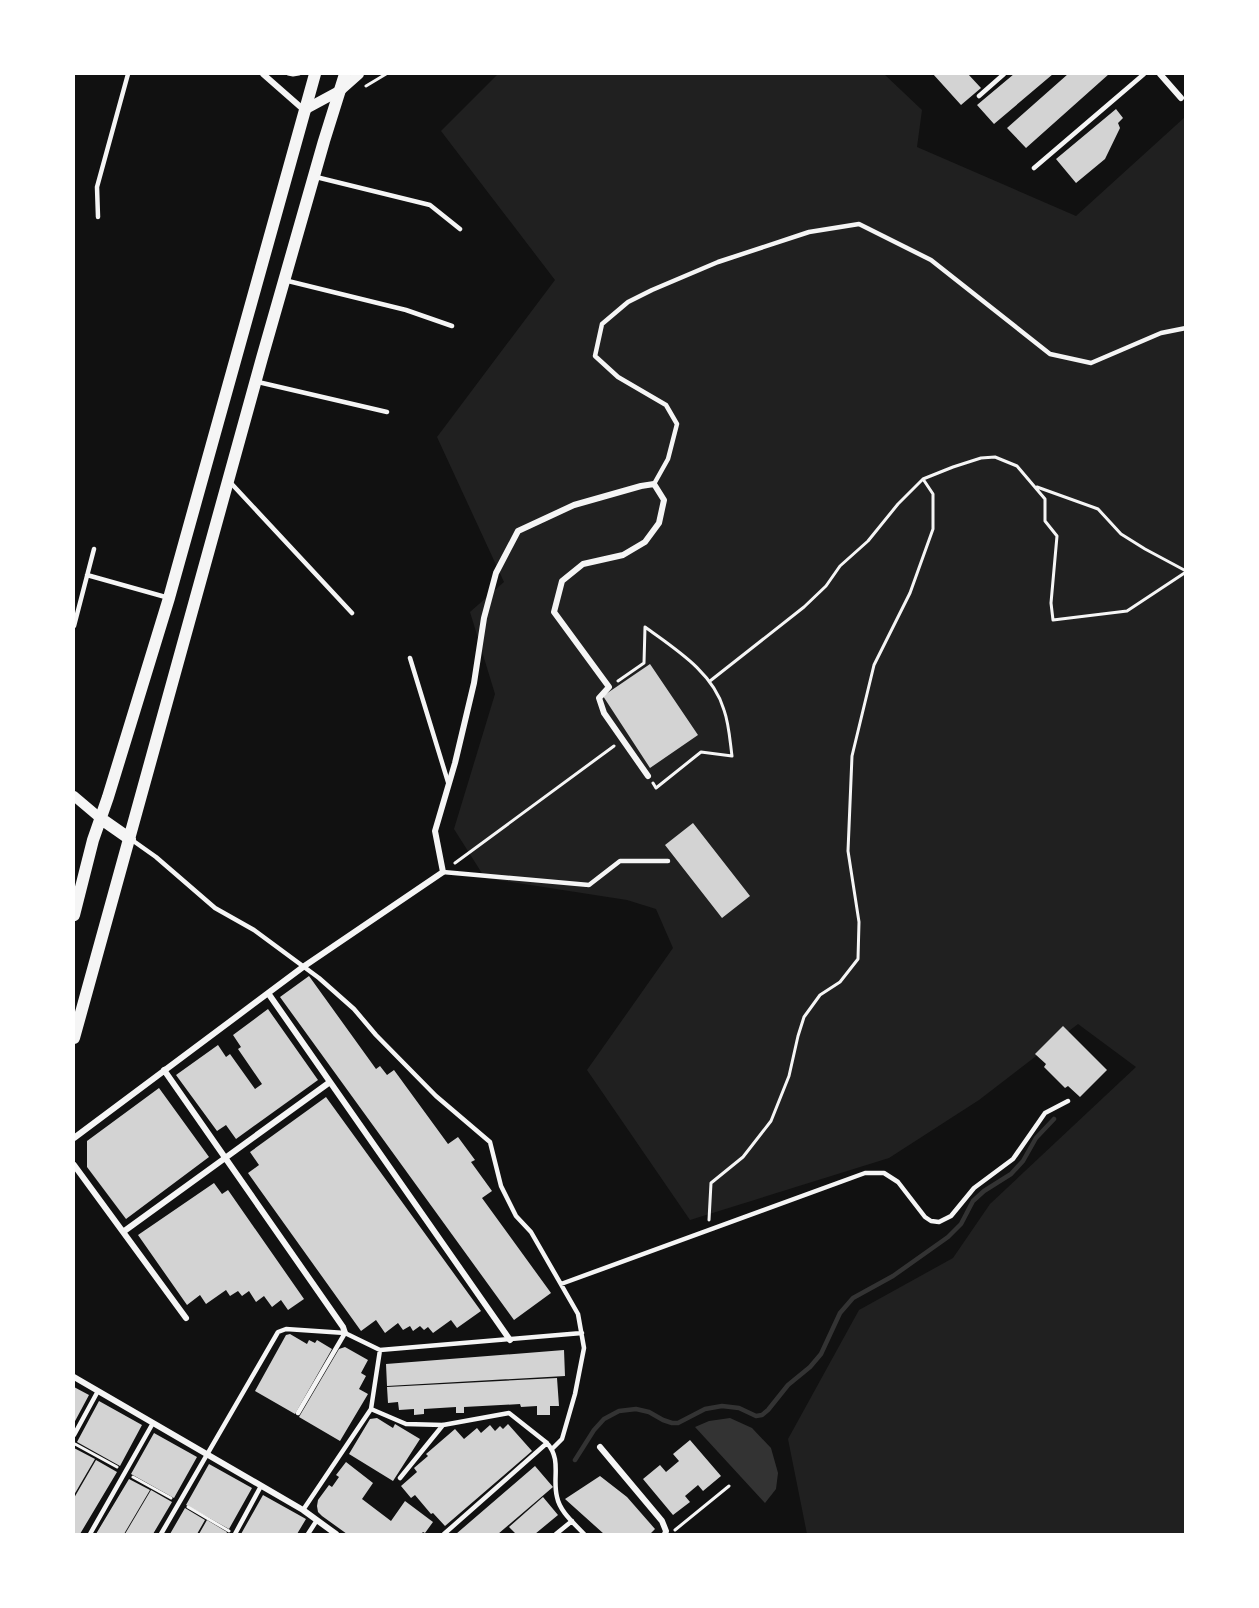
<svg xmlns="http://www.w3.org/2000/svg" width="1259" height="1608" viewBox="0 0 1259 1608" font-family="'Roboto Condensed',sans-serif">
	<style>
		.green { fill: #202020 }
		.water { fill: #333 }
		.lines { fill: none; stroke-linecap: round; stroke-linejoin: round }
		.stream { stroke: #333; stroke-width: 4.5 }
		.building { fill: #d3d3d3 }
		.path { stroke: #f5f5f5; stroke-width: 3 }
		.service { stroke: #f5f5f5; stroke-width: 4.5 }
		.minor { stroke: #f5f5f5; stroke-width: 6 }
		.tertiary { stroke: #f5f5f5; stroke-width: 10 }
		.secondary { stroke: #f5f5f5; stroke-width: 12 }
	</style>
	<rect width="100%" height="100%" fill="#111"/>
	<path class="green" d="M498 74H884L922 110 917 147 1076 216 1185 117V1534H807L788 1439 859 1310 953 1258 990 1204 1136 1067 1078 1024 979 1100 889 1158 690 1220 587 1070 673 948 656 909 627 900 485 878 454 829 495 694 470 612 504 582 437 437 555 280 441 131Z"/>
	<path class="water" d="M730 1418 752 1428 771 1448 778 1473 776 1489 765 1503 695 1427 709 1421Z"/>
	<g class="lines">
		<path class="stream" d="M575 1460 594 1430 604 1419 619 1411 636 1409 649 1412 663 1420 672 1423H678L705 1409 722 1406 739 1408 756 1416 762 1415 768 1410 788 1385 810 1367 821 1354 840 1313 853 1298 893 1276 948 1237 961 1224 973 1201 984 1191 1011 1174 1023 1161 1036 1138 1054 1119"/>
	</g>
	<path class="building" d="M933 74H968L981 88 961 105Z
		M1014 74H1053L994 124 977 105Z
		M1068 74H1109L1026 148 1007 128Z
		M1116 109 1123 118 1118 123 1120 128 1105 159 1076 183 1056 159Z
		M650 664 698 735 650 768 603 696Z
		M693 823 750 896 722 918 665 845Z
		M309 976 376 1069 380 1066 387 1075 394 1070 448 1144 458 1137 475 1160 471 1162 492 1191 482 1198 551 1293 514 1320 280 997Z
		M268 1009 318 1080 236 1139 226 1125 217 1131 176 1075 218 1045 226 1057 230 1054 255 1089 262 1084 238 1049 241 1047 233 1035Z
		M1063 1026 1107 1070 1080 1097 1068 1086 1065 1088 1044 1067 1046 1064 1035 1054Z
		M159 1088 209 1157 126 1219 87 1167V1141Z
		M326 1097 481 1311 457 1328 451 1320 433 1333 428 1327 424 1330 420 1326 413 1331 410 1326 403 1330 398 1323 385 1333 376 1320 361 1331 248 1173 259 1165 250 1152Z
		M214 1183 222 1194 228 1190 304 1299 288 1310 281 1300 272 1307 264 1296 256 1302 249 1291 242 1296 238 1291 230 1296 226 1290 206 1304 200 1295 187 1305 138 1235Z
		M290 1334 307 1344 309 1340 315 1343 317 1340 332 1349 295 1414 255 1391 286 1335Z
		M345 1347 368 1360 361 1373 366 1376 359 1389 368 1394 340 1441 299 1417 339 1349Z
		M564 1350 565 1376 387 1386 386 1364Z
		M557 1378 559 1406H550V1415H537V1406L521 1407 520 1404 464 1407V1413H456V1407L424 1409V1414L414 1415V1409L399 1410 398 1402 388 1403 387 1387Z
		M74 1387 89 1395 74 1423Z
		M99 1401 142 1425 120 1466 77 1442Z
		M377 1418 393 1428 395 1424 420 1439 393 1481 349 1454 370 1419Z
		M508 1424 532 1451 445 1526 433 1513 431 1514 415 1495 411 1498 401 1486 417 1472 414 1468 428 1456 426 1454 455 1429 464 1439 477 1428 481 1433 490 1425 495 1431 500 1426 503 1429Z
		M154 1433 197 1457 174 1498 131 1474Z
		M690 1440 721 1476 703 1491 698 1485 685 1496 690 1502 673 1515 643 1479 660 1465 666 1472 679 1461 673 1454Z
		M74 1448 95 1459 74 1495Z
		M96 1460 117 1472 80 1534H74V1498Z
		M346 1462 373 1483 362 1499 391 1521 405 1501 433 1522 425 1533 423 1532 421 1534H347L322 1516 318 1512 317 1506 318 1500 329 1485 332 1487 339 1477 336 1475Z
		M209 1464 252 1488 229 1529 186 1505Z
		M535 1466 553 1487 498 1534H456Z
		M600 1476 627 1497 655 1529 650 1534H604L565 1499Z
		M129 1479 150 1490 124 1534H96Z
		M151 1490 172 1502 153 1534H125Z
		M263 1495 306 1519 297 1534H241Z
		M543 1497 558 1515 535 1534H516L509 1527Z
		M185 1508 205 1520 197 1534H170Z
		M207 1520 227 1532 226 1534H199Z"/>
	<g class="lines">
		<path class="path" d="M288 74 293 75 299 74
			M366 86 386 74
			M1037 487 1098 509 1121 534 1145 549 1186 571
			M618 681 644 663 645 627C675 649 713 672 724 710 729 724 730 741 732 756L701 752 656 788 653 783
			M710 681 804 607 826 586 840 566 868 541 898 504 923 479 953 467 981 458 995 457 1017 466 1045 499V521L1057 536 1051 603 1053 620 1127 611 1186 572
			M455 863 614 746
			M709 1220 711 1183 743 1157 771 1121 789 1076 798 1036 804 1017 820 995 840 982 858 959 859 922 848 851 852 756 874 665 910 593 933 529V494L923 479
			M75 1444 117 1467
			M133 1477 171 1498
			M188 1507 229 1531
			M675 1530 729 1486"/>
		<path class="service" d="M979 96 1004 74
			M1034 168 1144 74
			M316 177 430 205 460 229
			M98 217 97 187 128 74
			M284 280 406 310 452 326
			M258 382 387 412
			M229 481 352 613
			M654 484 668 459 677 424 666 405 618 377 595 356 602 324 628 302 652 290 718 262 809 232 859 224 931 260 1050 354 1091 363 1161 333 1186 328
			M87 575 169 598
			M74 626 94 549
			M410 658 448 782
			M132 840 156 857 215 908 254 930 319 978 354 1009 376 1035 436 1096 490 1142 501 1186 516 1216 531 1232 578 1314 584 1348 575 1394 562 1439 552 1449
			M443 872 589 885 620 861H668
			M561 1284 865 1173H884L898 1182 925 1217 931 1221 939 1222 951 1216 974 1188 1013 1159 1045 1113 1068 1101
			M371 1409 380 1350
			M298 1413 345 1333
			M74 1435 98 1391
			M400 1478 443 1425
			M303 1510 371 1409 406 1424 443 1425 509 1413 547 1443
			M90 1534 153 1423
			M161 1534 278 1332 286 1329 345 1333 380 1350 582 1333
			M235 1534 261 1486
			M308 1534 317 1520
			M444 1534 547 1443C562 1460 552 1478 557 1497 560 1512 574 1523 584 1534
			M556 1534 572 1521"/>
		<path class="minor" d="M263 74 304 110
			M1160 74 1181 98
			M268 993 510 1340
			M164 1070 343 1327 345 1333
			M74 1138 303 967 443 872 435 831 455 763 474 683 484 618 496 573 518 531 574 505 641 486 654 484 664 500 659 523 645 542 623 555 583 564 562 581 554 612 609 687 599 698 604 713 648 776
			M74 1165 186 1318
			M123 1232 330 1082
			M74 1377 303 1510 336 1534
			M600 1447 662 1521 666 1531 665 1534"/>
		<path class="tertiary" d="M304 110 341 90 359 74
			M74 796 100 818"/>
		<path class="secondary" d="M100 818 130 839
			M74 915 93 840 108 797 169 598 315 74
			M74 1038 262 358 324 141 345 74"/>
	</g>
	<rect width="1259" height="1608" fill="none" stroke="#ffffff" stroke-width="150"/>
</svg>
